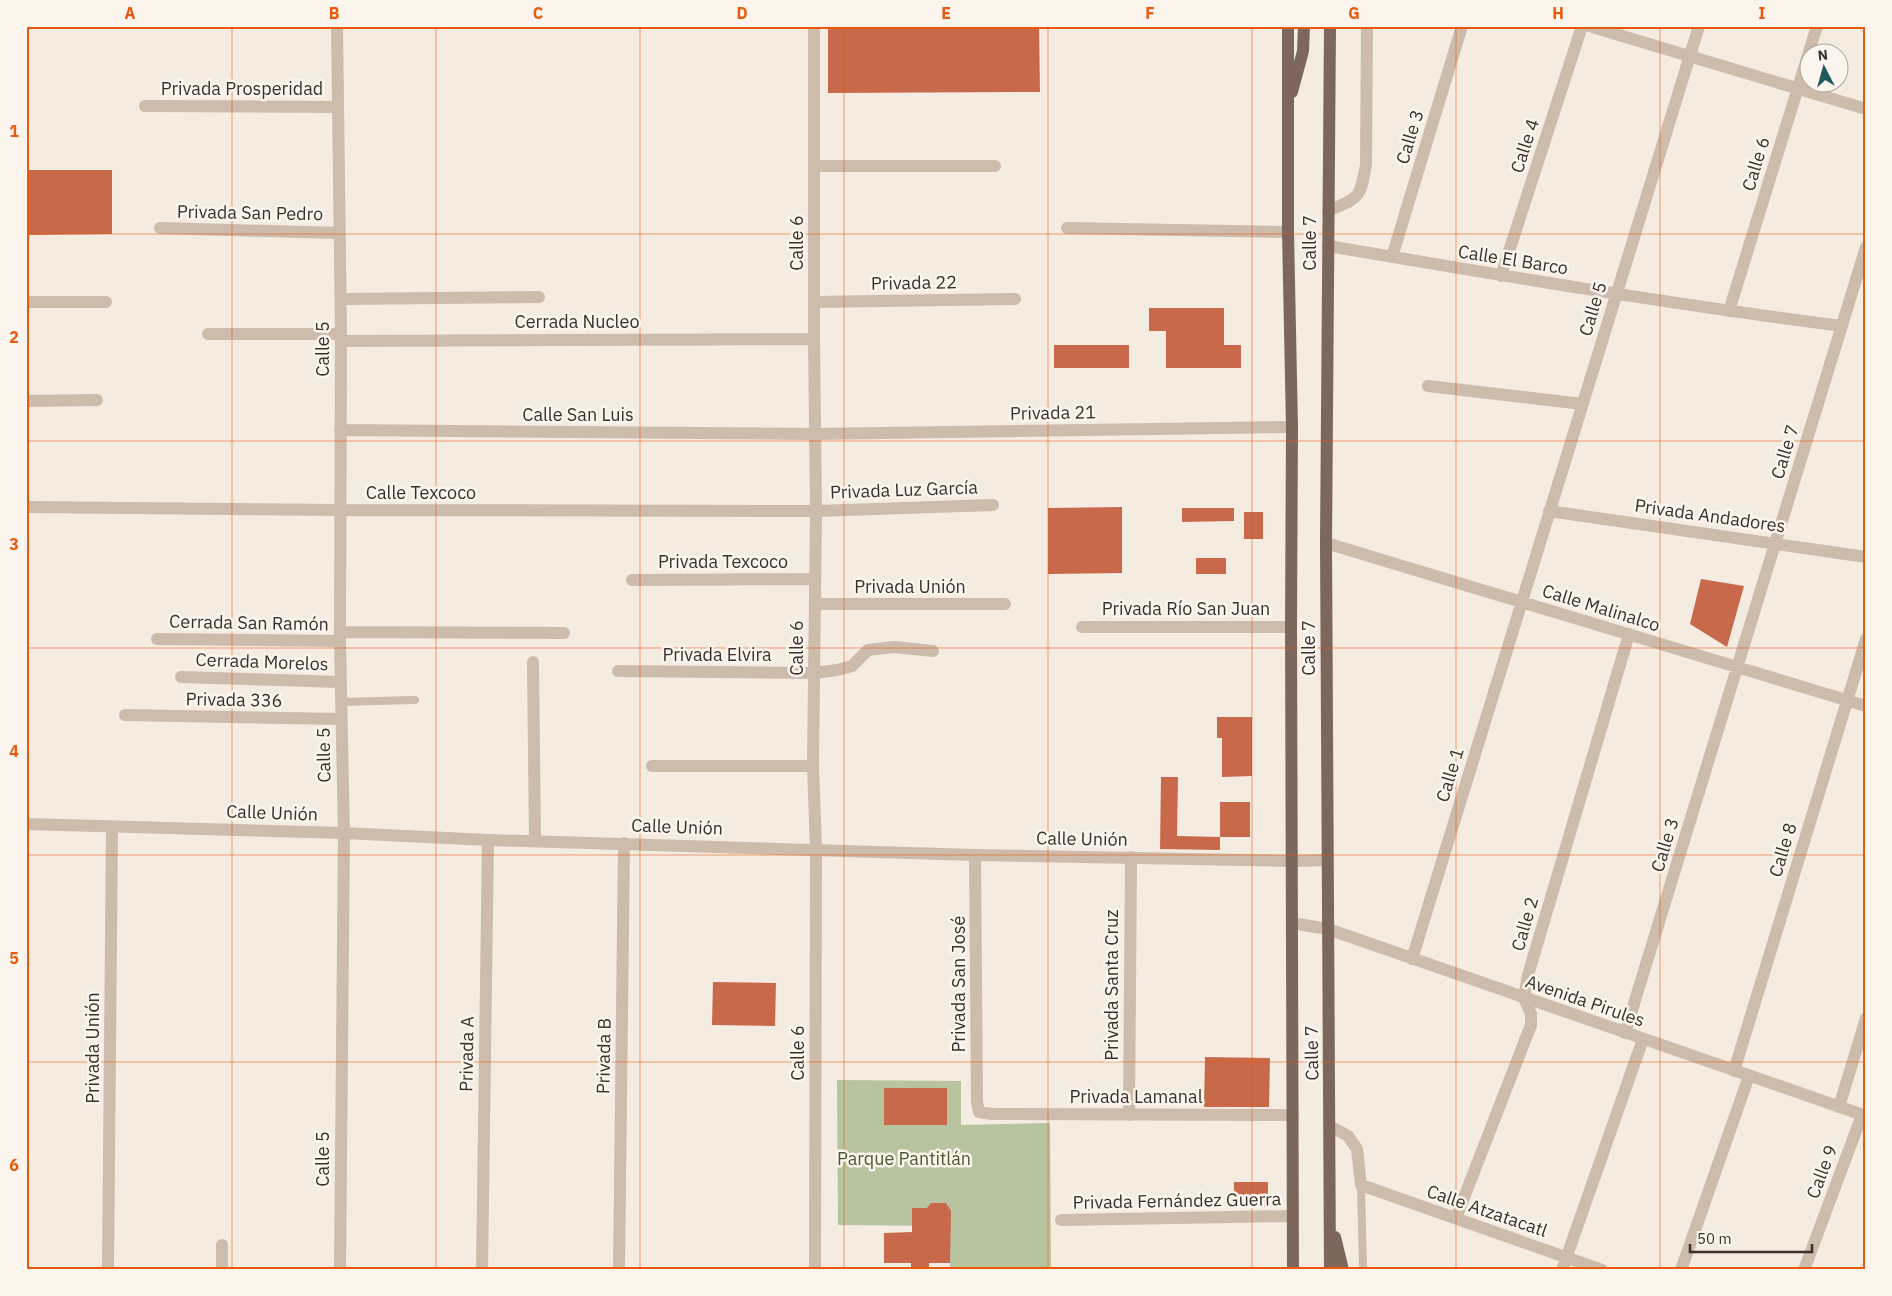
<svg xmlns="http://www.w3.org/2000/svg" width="1892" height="1296" viewBox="0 0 1892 1296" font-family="'IBM Plex Sans',sans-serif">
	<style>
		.green { fill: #b8c4a0 }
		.building { fill: #c8694b }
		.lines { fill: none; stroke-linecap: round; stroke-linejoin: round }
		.service { stroke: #cdbbac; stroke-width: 8 }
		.minor { stroke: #cdbbac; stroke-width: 12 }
		.tertiary { stroke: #cdbbac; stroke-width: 12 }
		.primary { stroke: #7d675c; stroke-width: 12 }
		.grid { fill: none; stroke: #e8590c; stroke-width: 1; stroke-opacity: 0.55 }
		.labels { text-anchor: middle; stroke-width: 5; stroke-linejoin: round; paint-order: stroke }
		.street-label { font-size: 18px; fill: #3b302b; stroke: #fbf5ee }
		.park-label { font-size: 18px; fill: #4a5a2e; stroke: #fbf5ee }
		.neatline { fill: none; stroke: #e8590c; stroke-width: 2 }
		.grid-label { font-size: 16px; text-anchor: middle; font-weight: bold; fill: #e8590c }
	</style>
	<rect width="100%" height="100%" fill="#f4ebe1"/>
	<path class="green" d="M837 1080 961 1081V1125L1050 1123 1051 1270H950V1226L838 1225Z"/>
	<path class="building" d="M828 26H1039L1040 92 828 93Z
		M26 170H112V234L26 235Z
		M1149 308H1224V345H1241V368H1166V331H1149Z
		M1054 345H1129V368H1054Z
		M1122 507V573L1048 574V508Z
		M1182 508H1234V521L1182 522Z
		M1244 512H1263V539H1244Z
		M1196 558H1226V574H1196Z
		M1701 579 1744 586 1727 647 1690 624Z
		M1217 717H1252V776L1222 777V738H1217Z
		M1161 777H1178L1177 836 1220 837V850L1160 849Z
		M1220 802H1250V837H1220Z
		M713 982 776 983 775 1026 712 1025Z
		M1205 1057 1270 1058 1269 1107H1204Z
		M884 1088H947V1125H884Z
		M1234 1182H1268V1207H1234Z
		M931 1203H946L951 1211 950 1263H929V1270H911V1263H884V1233L912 1232V1208H927Z"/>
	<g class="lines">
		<path class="service" d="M341 702 415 700
			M1361 1185 1363 1270"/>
		<path class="minor" d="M337 26 341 334 340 641 344 833 340 1270
			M814 26V339L816 511 813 766 816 849 815 1270
			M145 106 338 107
			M815 166H995
			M1328 211C1359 197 1360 200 1366 164L1367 26
			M160 228 339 233
			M1067 228 1288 232
			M1328 246C1499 275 1670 304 1842 326
			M1392 257 1462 26
			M1501 276 1582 26
			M341 299 539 297
			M26 302H106
			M814 302 1015 299
			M1729 311 1817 26
			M208 334H341
			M341 341 814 339
			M1428 386 1583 404
			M26 401 97 400
			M340 430 814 434 1292 427
			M26 507 340 510 816 511 993 505
			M1549 511 1866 557
			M1326 543 1866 706
			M632 580 815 579
			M815 604H1005
			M1082 627H1291
			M341 632 564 633
			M157 639 340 641
			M533 662 535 841
			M618 671 815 673 837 670 852 666 868 650 894 647 933 651
			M181 677 341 682
			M125 715 341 719
			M652 766H813
			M975 855 977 1102 979 1112 992 1114 1293 1115
			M1412 959 1699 26
			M1625 1033C1706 771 1786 509 1866 247
			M1734 1071 1866 639
			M1839 1107 1866 1018
			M1129 1115 1131 857
			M1330 1126 1348 1136 1357 1149 1361 1185 1602 1270
			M1456 1218 1531 1025V1014L1524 998 1528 975 1629 634
			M1061 1220 1293 1216
			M222 1245V1270
			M108 1270 112 827
			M482 1270 488 840
			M619 1270 624 843
			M1562 1270 1643 1039
			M1681 1270 1749 1076
			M1804 1270 1862 1115"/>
		<path class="tertiary" d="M1589 26 1866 109
			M26 824 344 833 488 840 975 855 1293 861 1327 860
			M1292 923 1328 929 1866 1116"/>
		<path class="primary" d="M1288 26V232L1292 427 1291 627 1293 1270
			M1330 26 1326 543 1330 1270
			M1292 92 1303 51 1304 26
			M1335 1237 1343 1270"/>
	</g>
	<path class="grid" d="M232 26V1270M436 26V1270M640 26V1270M844 26V1270M1048 26V1270M1252 26V1270M1456 26V1270M1660 26V1270M26 234H1866M26 441H1866M26 648H1866M26 855H1866M26 1062H1866"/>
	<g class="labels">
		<g class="street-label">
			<text x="242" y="95">Privada Prosperidad</text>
			<text transform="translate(1410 137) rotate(-73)" y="6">Calle 3</text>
			<text transform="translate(1525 146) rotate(-72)" y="6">Calle 4</text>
			<text transform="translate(1756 164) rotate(-73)" y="6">Calle 6</text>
			<text transform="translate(250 213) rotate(1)" y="6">Privada San Pedro</text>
			<text transform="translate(797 243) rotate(-90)" y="6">Calle 6</text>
			<text transform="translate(1310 243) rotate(-90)" y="6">Calle 7</text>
			<text transform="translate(1513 260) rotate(9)" y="6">Calle El Barco</text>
			<text transform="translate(914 283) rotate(-1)" y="6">Privada 22</text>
			<text transform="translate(1593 309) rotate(-73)" y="6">Calle 5</text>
			<text x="577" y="328">Cerrada Nucleo</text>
			<text transform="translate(323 349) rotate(-90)" y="6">Calle 5</text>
			<text transform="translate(1053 413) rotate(-1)" y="6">Privada 21</text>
			<text x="578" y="421">Calle San Luis</text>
			<text transform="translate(1785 452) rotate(-73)" y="6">Calle 7</text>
			<text transform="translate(904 490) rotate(-2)" y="6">Privada Luz García</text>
			<text x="421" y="499">Calle Texcoco</text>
			<text transform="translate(1710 516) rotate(8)" y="6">Privada Andadores</text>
			<text x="723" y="568">Privada Texcoco</text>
			<text x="910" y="593">Privada Unión</text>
			<text transform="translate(1601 608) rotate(17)" y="6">Calle Malinalco</text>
			<text x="1186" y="615">Privada Río San Juan</text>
			<text transform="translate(249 623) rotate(1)" y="6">Cerrada San Ramón</text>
			<text transform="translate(797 648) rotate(-90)" y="6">Calle 6</text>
			<text transform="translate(1309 648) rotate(-90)" y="6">Calle 7</text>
			<text x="717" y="661">Privada Elvira</text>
			<text transform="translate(262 662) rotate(2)" y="6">Cerrada Morelos</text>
			<text transform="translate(234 700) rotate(1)" y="6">Privada 336</text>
			<text transform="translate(324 755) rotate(-91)" y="6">Calle 5</text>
			<text transform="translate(1450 775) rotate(-73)" y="6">Calle 1</text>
			<text transform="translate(272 813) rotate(2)" y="6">Calle Unión</text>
			<text transform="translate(677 827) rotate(2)" y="6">Calle Unión</text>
			<text transform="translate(1082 839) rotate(1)" y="6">Calle Unión</text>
			<text transform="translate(1665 845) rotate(-73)" y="6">Calle 3</text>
			<text transform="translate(1783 850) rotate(-73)" y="6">Calle 8</text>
			<text transform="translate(1525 924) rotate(-74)" y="6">Calle 2</text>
			<text transform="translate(959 984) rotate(-90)" y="6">Privada San José</text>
			<text transform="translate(1112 985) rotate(-90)" y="6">Privada Santa Cruz</text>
			<text transform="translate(1585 1001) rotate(19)" y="6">Avenida Pirules</text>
			<text transform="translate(93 1048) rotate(-90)" y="6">Privada Unión</text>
			<text transform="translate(798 1053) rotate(-90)" y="6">Calle 6</text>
			<text transform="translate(1312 1053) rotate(-91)" y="6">Calle 7</text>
			<text transform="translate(467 1054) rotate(-89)" y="6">Privada A</text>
			<text transform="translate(604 1056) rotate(-89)" y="6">Privada B</text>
			<text x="1136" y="1103">Privada Lamanal</text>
			<text transform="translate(323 1159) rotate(-90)" y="6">Calle 5</text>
			<text transform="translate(1822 1172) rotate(-69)" y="6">Calle 9</text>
			<text transform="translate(1177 1201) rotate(-1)" y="6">Privada Fernández Guerra</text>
			<text transform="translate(1487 1211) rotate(19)" y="6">Calle Atzatacatl</text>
		</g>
		<g class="park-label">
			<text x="904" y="1165">Parque Pantitlán</text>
		</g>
	</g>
	<rect width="1892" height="1296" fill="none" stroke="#fbf5ee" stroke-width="55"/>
	<g transform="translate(1824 68) rotate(354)"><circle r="24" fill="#fbf5ee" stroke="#aea6a0"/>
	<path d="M0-4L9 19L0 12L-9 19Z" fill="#1f5a5e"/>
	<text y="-8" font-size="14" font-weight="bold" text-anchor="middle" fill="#3b302b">N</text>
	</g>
	<path d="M1690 1244v8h122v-8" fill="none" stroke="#3b302b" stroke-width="2.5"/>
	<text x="1697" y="1244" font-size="15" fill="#3b302b" stroke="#fbf5ee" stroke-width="4" paint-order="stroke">50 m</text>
	<rect x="28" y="28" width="1836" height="1240" class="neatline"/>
	<g class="grid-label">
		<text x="130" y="19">A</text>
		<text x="334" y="19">B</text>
		<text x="538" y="19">C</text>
		<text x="742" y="19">D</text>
		<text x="946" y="19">E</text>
		<text x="1150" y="19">F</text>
		<text x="1354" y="19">G</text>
		<text x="1558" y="19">H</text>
		<text x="1762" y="19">I</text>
		<text x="14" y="137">1</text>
		<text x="14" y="343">2</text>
		<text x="14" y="550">3</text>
		<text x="14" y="757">4</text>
		<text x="14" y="964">5</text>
		<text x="14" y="1171">6</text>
	</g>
</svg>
